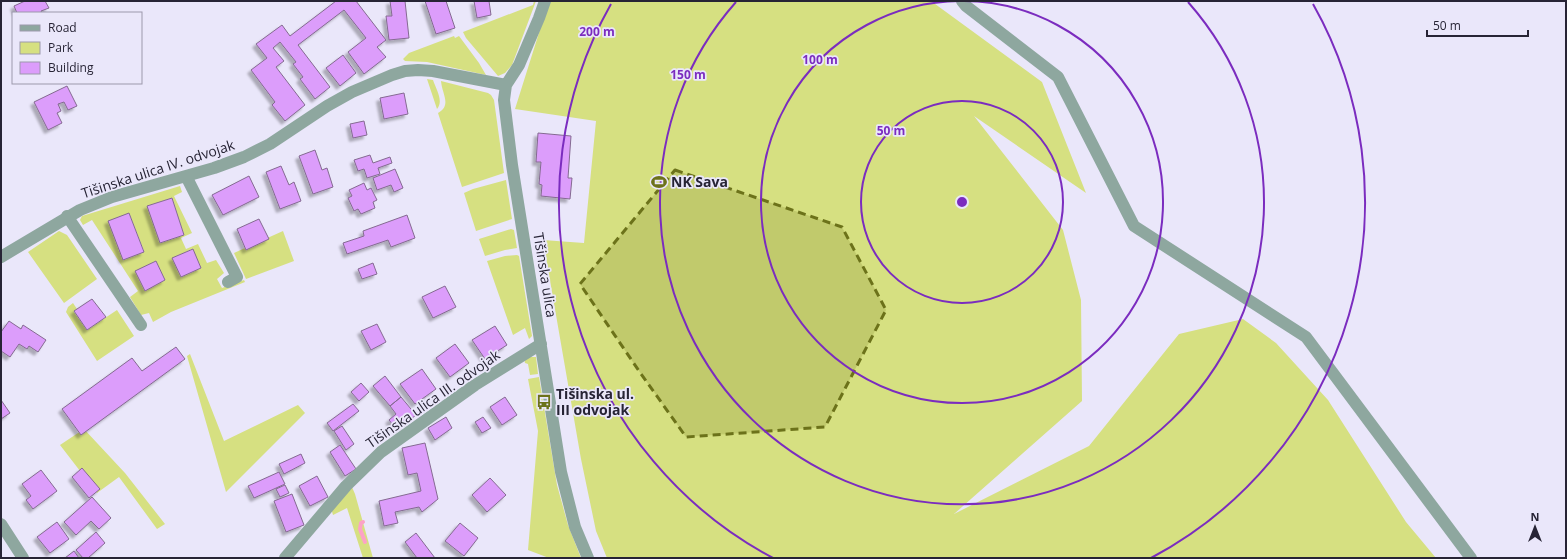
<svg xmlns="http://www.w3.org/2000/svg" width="1567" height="559" viewBox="0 0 1567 559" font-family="'Open Sans',sans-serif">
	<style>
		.green { fill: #d6e081; fill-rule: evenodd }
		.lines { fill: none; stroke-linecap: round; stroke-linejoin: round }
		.stream { stroke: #fca2c7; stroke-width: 4 }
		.building { fill: #dc9dfb; stroke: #846a91; filter: url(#shadow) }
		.minor { stroke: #8ea79f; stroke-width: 12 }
		.marked { fill: #6c721a; fill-opacity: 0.2; stroke: #6c721a; stroke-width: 3; stroke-dasharray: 8 5; stroke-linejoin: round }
		.ring { fill: none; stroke: #7b2cbf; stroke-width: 2 }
		.labels { text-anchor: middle; stroke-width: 3.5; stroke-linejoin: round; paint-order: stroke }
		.street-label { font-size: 14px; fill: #272435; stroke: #eae7fa }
		.poi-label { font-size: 14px; font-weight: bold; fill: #272435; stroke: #eae7fa; text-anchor: start }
		.centre { fill: #7b2cbf; stroke: #eae7fa; stroke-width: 2 }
		.ring-label { font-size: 12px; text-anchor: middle; font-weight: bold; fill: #7b2cbf; stroke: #eae7fa; stroke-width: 3.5; stroke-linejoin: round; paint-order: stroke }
	</style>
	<defs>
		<filter id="shadow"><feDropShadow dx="-3.5" dy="3.5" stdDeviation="1" flood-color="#0004"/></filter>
	</defs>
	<rect width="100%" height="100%" fill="#eae7fa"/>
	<path class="green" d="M534 1H536L512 65 505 73 498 76 466 38 463 32 533 5Z
		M549 1H931L1042 82 1086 193 974 116 1063 230 1081 300 1082 401 954 514 1089 446 1179 334 1243 319 1276 343 1328 400 1406 522 1436 558H607L596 531 581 459 543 240 584 243 596 121 515 109Z
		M454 36 455 38 459 36 479 63 486 75 427 62 405 61 403 59 409 53Z
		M427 79 433 80C436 89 444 101 437 109Z
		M441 81 488 93 491 95 494 100 504 173 462 187 438 113C452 105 442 94 441 81Z
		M506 180 512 219 476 231 464 193 473 189Z
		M180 186 182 192 174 196 192 233 181 238 186 249 198 244 207 263 216 260 224 273 217 279 222 288 244 280 245 282 171 312 153 322 149 313 141 315 130 297 138 291 92 220 83 225 80 220 82 216ZM172 198 184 235 160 243 148 206ZM129 213 144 251 124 260H123ZM192 249 201 268 181 277 173 258ZM156 261 165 280 145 290 136 271Z
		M511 229 514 230 517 248 505 250 485 256 479 239Z
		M59 231 67 235 97 279 64 303 28 252Z
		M283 231 294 261 246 279 234 253Z
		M517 255 519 256 532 336 529 339 525 328 513 335 487 261 505 256Z
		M73 303 77 309 74 312 87 330 117 310 134 336 97 361 66 312 68 307Z
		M190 354 224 441 298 405 305 413 226 492 187 356Z
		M530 357H536L538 374 530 375 528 364 525 363 524 358Z
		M539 377 557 485 568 525 581 558H549L528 550 538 431 528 379Z
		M84 429 125 473 165 524 157 529 119 477 97 493 60 445Z
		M351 485 355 494 373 558H363L347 508 333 515 331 508Z"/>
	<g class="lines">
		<path class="stream" d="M363 522 361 523 360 529 365 542"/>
	</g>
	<path class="building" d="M25 1H45L49 8 41 11 42 13H17L14 6Z
		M336 1H356L386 40 377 47 386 57 364 74 348 52 366 38 344 10 298 45 330 87 315 99 300 79 303 77 293 64 296 62 280 42 273 48 284 61 276 67 305 105 285 121 272 105 275 102 251 70 267 58 256 44 282 25 290 36Z
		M390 1H405L409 38 389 40 386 16H392Z
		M425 1H446L455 28 436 34Z
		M474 1H489L491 15 477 18Z
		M343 55 356 73 340 86 326 68Z
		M67 86 77 106 68 110 64 102 58 104 61 111 57 113 62 123 48 130 34 102Z
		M404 93 408 114 384 119 380 98Z
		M364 121 367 135 353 138 350 124Z
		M538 133 571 136 568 178H572L570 199 541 196 542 185 539 184 541 162H536Z
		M315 150 322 170 327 168 333 187 313 194 299 156Z
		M370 155 373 163 390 157 392 163 378 168 380 174 367 178 364 169 358 171 354 160Z
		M281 166 289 185 294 182 301 201 280 209 266 172Z
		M395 169 403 188 394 192 391 185 377 190 373 178Z
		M249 176 259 197 223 215 212 195Z
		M364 183 367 190 371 188 377 200 373 202 375 208 361 214 358 209 354 211 348 198 352 196 349 190Z
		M172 198 184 235 160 243 147 206Z
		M129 213 144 252 123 260 108 221Z
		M407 215 415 238 391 247 388 240 347 254 343 243 364 236 363 231Z
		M259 219 269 239 246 250 237 229Z
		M193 249 201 268 181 277 172 258Z
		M156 261 165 280 145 291 135 271Z
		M373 263 377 274 362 279 358 269Z
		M445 286 456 307 433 318 422 297Z
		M92 299 106 317 87 330 74 311Z
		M9 321 21 329 23 325 46 340 38 352 29 346 27 349 19 344 10 357 1 351V332Z
		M377 324 386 342 371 350 361 331Z
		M495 326 507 345 485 359 472 340Z
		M455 344 469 363 450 377 436 358Z
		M176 347 185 359 81 435 62 409 132 358 142 371Z
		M422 369 436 389 415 404 400 384Z
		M385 376 401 397 390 406 373 386Z
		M361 383 369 392 359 401 351 392Z
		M401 397 416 415 397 430 389 420 396 414 390 406Z
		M505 397 517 415 502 425 490 407Z
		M1 400 10 413 1 419Z
		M353 404 359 411 333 431 327 423Z
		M446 417 452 428 435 440 428 428Z
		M483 417 491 428 482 433 475 422Z
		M342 426 354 444 346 450 334 431Z
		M425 443 438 499 422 512 419 507 395 512 398 523 384 526 379 501 421 491 417 473 408 475 402 448Z
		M340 445 356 469 345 476 330 452Z
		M301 454 305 463 284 474 279 464Z
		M82 468 100 489 89 498 72 477Z
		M41 470 57 491 33 509 26 500 31 496 22 484Z
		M279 472 285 484 254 498 248 486Z
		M317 476 328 497 310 506 299 486Z
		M490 478 506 495 487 512 472 495Z
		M285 485 289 493 280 497 276 489Z
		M292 494 304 525 286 532 274 501Z
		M92 497 111 518 99 529 91 521 76 535 64 522Z
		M57 522 69 539 50 553 37 537Z
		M460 523 478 538 464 556 445 541Z
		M96 532 105 543 88 558H83L76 550Z
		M416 533 435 558H417L405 542Z
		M74 551 79 558H65Z"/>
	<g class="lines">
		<path class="minor" d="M545 1 539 18 519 65 506 85 504 100 512 165 561 472 575 527 588 558
			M962 1 966 6 1058 77 1134 226 1306 337 1471 558
			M186 176 237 277 228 282
			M67 216 141 325
			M1 257 80 210 112 197 214 168 244 157 270 144 327 106 352 92 392 75 405 71 418 70 433 71 506 85
			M1 524 23 558
			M285 558 346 486 381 452 475 385 541 344"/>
	</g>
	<path class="marked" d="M675 170 842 227 886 310 825 427 686 437 639 371 580 284Z"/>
	<g class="ring">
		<circle cx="962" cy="202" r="101"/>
		<path d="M964 1A201 201 0 1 1 960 1"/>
		<path d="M1188 2A302 302 0 1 1 736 2"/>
		<path d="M773 558A403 403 0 0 1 611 4M1313 4A403 403 0 0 1 1151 558"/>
	</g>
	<defs>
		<symbol id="stadium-bare" viewBox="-9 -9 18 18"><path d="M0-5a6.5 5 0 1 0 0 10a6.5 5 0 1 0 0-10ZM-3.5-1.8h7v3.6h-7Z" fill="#6c721a" stroke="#eae7fa" stroke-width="2.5" paint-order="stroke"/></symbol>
		<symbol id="bus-bare" viewBox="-9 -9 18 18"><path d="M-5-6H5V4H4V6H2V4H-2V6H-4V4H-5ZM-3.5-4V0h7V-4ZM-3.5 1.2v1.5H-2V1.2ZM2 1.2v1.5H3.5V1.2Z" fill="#6c721a" stroke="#eae7fa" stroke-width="2.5" paint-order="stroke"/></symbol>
	</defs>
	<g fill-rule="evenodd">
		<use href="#stadium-bare" x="648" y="171" width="22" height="22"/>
		<use href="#bus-bare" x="533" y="391" width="22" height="22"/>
	</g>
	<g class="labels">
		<g class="street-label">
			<text transform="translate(158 169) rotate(-18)" y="5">Tišinska ulica IV. odvojak</text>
			<text transform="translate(545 275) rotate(81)" y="5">Tišinska ulica</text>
			<text transform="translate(433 399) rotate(-35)" y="5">Tišinska ulica III. odvojak</text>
		</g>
		<g class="poi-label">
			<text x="671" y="187">NK Sava</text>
			<text x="556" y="399">Tišinska ul.<tspan x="556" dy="16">III odvojak</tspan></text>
		</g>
	</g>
	<circle cx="962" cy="202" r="6" class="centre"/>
	<g class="ring-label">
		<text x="597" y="36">200 m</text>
		<text x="820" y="64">100 m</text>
		<text x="688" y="79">150 m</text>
		<text x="891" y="135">50 m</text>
	</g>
	<rect width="1567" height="559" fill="none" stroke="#272435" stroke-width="4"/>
	<rect x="12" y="12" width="130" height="72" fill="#eae7fa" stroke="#9c99ab"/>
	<rect x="20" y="25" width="20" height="6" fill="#8ea79f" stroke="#9c99ab"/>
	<text x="48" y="32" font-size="12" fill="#272435">Road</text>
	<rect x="20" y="42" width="20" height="12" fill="#d6e081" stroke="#9c99ab"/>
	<text x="48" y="52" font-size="12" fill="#272435">Park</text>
	<rect x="20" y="62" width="20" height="12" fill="#dc9dfb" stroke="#9c99ab"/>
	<text x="48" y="72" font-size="12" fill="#272435">Building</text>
	<g transform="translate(1535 527)" stroke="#eae7fa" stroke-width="3" paint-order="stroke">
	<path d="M0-3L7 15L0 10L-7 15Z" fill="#272435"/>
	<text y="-6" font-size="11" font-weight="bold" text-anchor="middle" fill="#272435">N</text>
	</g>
	<path d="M1427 30v6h101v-6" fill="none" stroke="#272435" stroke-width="2"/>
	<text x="1433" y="30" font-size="12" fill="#272435" stroke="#eae7fa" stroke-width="3" paint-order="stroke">50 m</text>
</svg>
